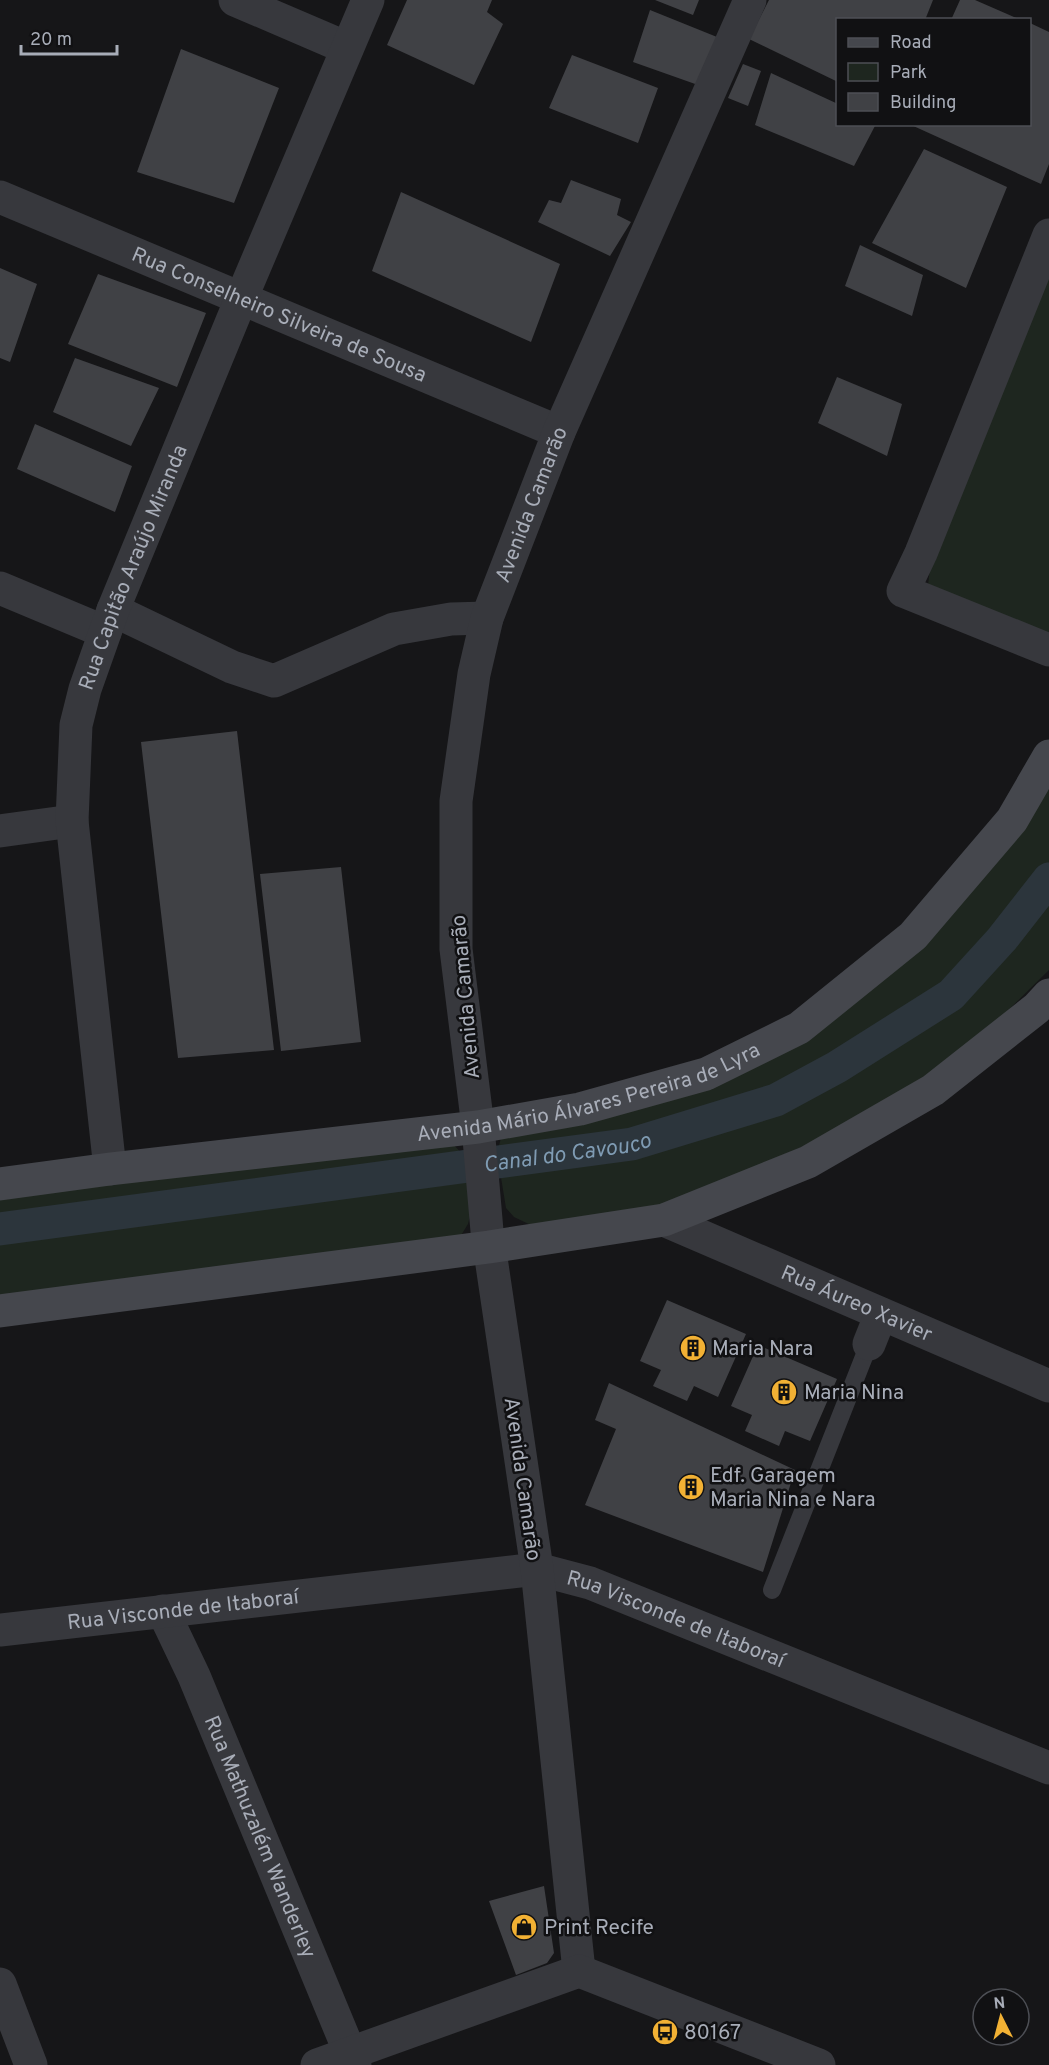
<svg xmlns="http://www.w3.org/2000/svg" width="1049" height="2065" viewBox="0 0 1049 2065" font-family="Overpass,sans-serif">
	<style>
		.green { fill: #1e261f }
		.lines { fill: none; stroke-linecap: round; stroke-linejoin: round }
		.canal { stroke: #2c353c; stroke-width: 33 }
		.building { fill: #404145 }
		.lane { stroke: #37383d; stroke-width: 18 }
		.street { stroke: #37383d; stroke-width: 33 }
		.secondary { stroke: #45474d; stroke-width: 33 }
		.labels { text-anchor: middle; stroke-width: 5; stroke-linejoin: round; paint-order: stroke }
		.street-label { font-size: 21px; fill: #a8adb8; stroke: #111113 }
		.poi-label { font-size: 21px; fill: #a8adb8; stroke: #111113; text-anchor: start }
		.water-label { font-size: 22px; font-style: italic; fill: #7f9bb3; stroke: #111113 }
	</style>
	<rect width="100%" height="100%" fill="#161618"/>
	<path class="green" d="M1049 271V652L928 586 931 557Z
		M1049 767V970L975 1043 884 1111 646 1215 535 1227 514 1217 506 1208 497 1153 501 1138 814 1024Z
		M454 1145 464 1156 472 1208 468 1224 460 1237 0 1301V1191Z"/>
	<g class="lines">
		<path class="canal" id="s1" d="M0 1229 632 1144 776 1100 837 1067 951 995 1002 939 1049 879"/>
	</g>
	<path class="building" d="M407 0H492L487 12 503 24 474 85 387 45Z
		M655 0H699L693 15Z
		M769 0H933L925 20H838V82L749 39Z
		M960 0H975L1021 20H951Z
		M650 10 717 37 698 85 633 62Z
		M1030 23 1049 32V164L1041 184 909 124H1030Z
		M181 49 279 88 234 203 137 172Z
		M572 55 658 88 638 143 549 108Z
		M743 64 761 71 748 106 728 98Z
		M771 73 838 104V124H876L854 166 755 125Z
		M924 149 1007 187 966 288 872 243Z
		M571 180 621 199 617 215 631 222 610 256 538 222 549 200 561 203Z
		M401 192 560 264 531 342 372 271Z
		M860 245 923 275 912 316 845 286Z
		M0 268 37 284 10 362 0 358Z
		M98 274 206 313 177 387 68 344Z
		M75 358 159 388 131 446 53 412Z
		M837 377 902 404 887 456 818 423Z
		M35 424 132 466 115 512 17 469Z
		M237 731 274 1050 178 1058 141 742Z
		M341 867 361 1042 281 1051 260 874Z
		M667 1300 746 1334 718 1397 694 1386 687 1401 653 1386 661 1370 640 1361Z
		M758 1345 837 1379 810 1441 785 1431 779 1446 745 1431 752 1415 731 1406Z
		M609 1383 795 1470 763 1572 585 1505 616 1429 595 1420Z
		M544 1886 554 1953 547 1963 516 1975 489 1901Z"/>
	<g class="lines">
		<path class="lane" d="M772 1590 869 1344"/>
		<g class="street">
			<path d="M235 0 347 48"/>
			<path id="s2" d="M0 197 559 432"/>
			<path d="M1049 235 921 553 903 591 1049 650"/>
			<path d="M0 588 105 632"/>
			<path d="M113 610 232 667 274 681 394 629 451 619 487 618"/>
			<path d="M0 831 72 821"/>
			<path id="s3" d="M110 1169 72 821 76 725 85 689 113 610 241 299 368 0"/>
			<path id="s4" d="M664 1220 1049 1386"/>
			<path d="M869 1344 881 1314"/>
			<path id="s5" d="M163 1611 194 1676 355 2065"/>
			<path id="s6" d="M0 1630 537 1569 590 1583 1049 1768"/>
			<path id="s7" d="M579 1971 537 1569 487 1231 478 1127 456 949V801L474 674 487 618 559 432 750 0"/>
			<path d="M0 1984 31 2065"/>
			<path d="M317 2065 579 1971 819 2065"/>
		</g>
		<g class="secondary">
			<path id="s8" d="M0 1184 110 1169 478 1127 580 1109 706 1074 799 1028 913 936 1012 820 1049 756"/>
			<path d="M0 1311 489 1247 664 1220 808 1162 933 1090 1037 1008 1049 995"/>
		</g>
	</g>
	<defs>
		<symbol id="building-disc" viewBox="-11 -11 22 22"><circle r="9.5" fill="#f2b134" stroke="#111113"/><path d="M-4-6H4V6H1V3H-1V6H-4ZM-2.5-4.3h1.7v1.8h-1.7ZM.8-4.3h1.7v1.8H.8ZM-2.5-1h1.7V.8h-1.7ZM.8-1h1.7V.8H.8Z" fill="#111"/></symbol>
		<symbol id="shop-disc" viewBox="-11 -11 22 22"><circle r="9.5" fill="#f2b134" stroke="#111113"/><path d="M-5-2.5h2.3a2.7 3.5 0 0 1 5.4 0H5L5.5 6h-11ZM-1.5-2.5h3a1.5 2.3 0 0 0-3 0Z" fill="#111"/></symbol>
		<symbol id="bus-disc" viewBox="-11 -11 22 22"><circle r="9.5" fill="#f2b134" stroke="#111113"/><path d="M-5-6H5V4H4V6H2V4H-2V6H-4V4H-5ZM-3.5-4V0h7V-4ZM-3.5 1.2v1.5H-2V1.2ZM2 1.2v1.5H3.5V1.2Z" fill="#111"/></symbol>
	</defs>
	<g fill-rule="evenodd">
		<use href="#building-disc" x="678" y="1333" width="30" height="30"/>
		<use href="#building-disc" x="769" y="1377" width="30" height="30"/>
		<use href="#building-disc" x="676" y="1472" width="30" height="30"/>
		<use href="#shop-disc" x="509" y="1912" width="30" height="30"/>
		<use href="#bus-disc" x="650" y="2017" width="30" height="30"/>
	</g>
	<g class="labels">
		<g class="street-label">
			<text dy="7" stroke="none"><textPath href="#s2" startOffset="303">Rua Conselheiro Silveira de Sousa</textPath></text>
			<text dy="7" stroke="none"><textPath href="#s7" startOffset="1485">Avenida Camarão</textPath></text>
			<text dy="7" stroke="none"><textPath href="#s3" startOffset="614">Rua Capitão Araújo Miranda</textPath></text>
			<text transform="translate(465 997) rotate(-95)" y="7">Avenida Camarão</text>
			<text dy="7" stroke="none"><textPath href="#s8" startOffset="597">Avenida Mário Álvares Pereira de Lyra</textPath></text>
			<text dy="7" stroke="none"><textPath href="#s4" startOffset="210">Rua Áureo Xavier</textPath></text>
			<text transform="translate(523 1479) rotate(82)" y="7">Avenida Camarão</text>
			<text dy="7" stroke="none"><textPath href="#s6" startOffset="184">Rua Visconde de Itaboraí</textPath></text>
			<text dy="7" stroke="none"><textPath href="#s6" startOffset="688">Rua Visconde de Itaboraí</textPath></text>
			<text dy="7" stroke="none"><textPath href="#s5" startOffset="246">Rua Mathuzalém Wanderley</textPath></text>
		</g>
		<g class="poi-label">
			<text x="712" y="1355">Maria Nara</text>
			<text x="804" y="1399">Maria Nina</text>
			<text x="710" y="1482">Edf. Garagem<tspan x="710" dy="24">Maria Nina e Nara</tspan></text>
			<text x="544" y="1934">Print Recife</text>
			<text x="684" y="2039">80167</text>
		</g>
		<g class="water-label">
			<text dy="8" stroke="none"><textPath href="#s1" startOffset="572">Canal do Cavouco</textPath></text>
		</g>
	</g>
	<rect x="836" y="18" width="195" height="108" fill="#111113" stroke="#4d4f55" stroke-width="1.5"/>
	<rect x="848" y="38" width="30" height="9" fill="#45474d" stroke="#4d4f55" stroke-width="1.5"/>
	<text x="890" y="48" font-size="18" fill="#a8adb8">Road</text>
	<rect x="848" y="63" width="30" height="18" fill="#1e261f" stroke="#4d4f55" stroke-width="1.5"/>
	<text x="890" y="78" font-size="18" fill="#a8adb8">Park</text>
	<rect x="848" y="93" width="30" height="18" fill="#404145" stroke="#4d4f55" stroke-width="1.5"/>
	<text x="890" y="108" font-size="18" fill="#a8adb8">Building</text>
	<g transform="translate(1001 2017) rotate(354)"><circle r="28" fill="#111113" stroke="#4d4f55" stroke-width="1.5"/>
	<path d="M0-4.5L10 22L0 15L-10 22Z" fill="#f2b134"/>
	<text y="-9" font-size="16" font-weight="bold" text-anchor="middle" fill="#a8adb8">N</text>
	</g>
	<path d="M21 45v9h96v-9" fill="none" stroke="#a8adb8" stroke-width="3"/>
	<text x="30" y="45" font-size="18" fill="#a8adb8" stroke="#111113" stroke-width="4.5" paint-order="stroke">20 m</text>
</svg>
